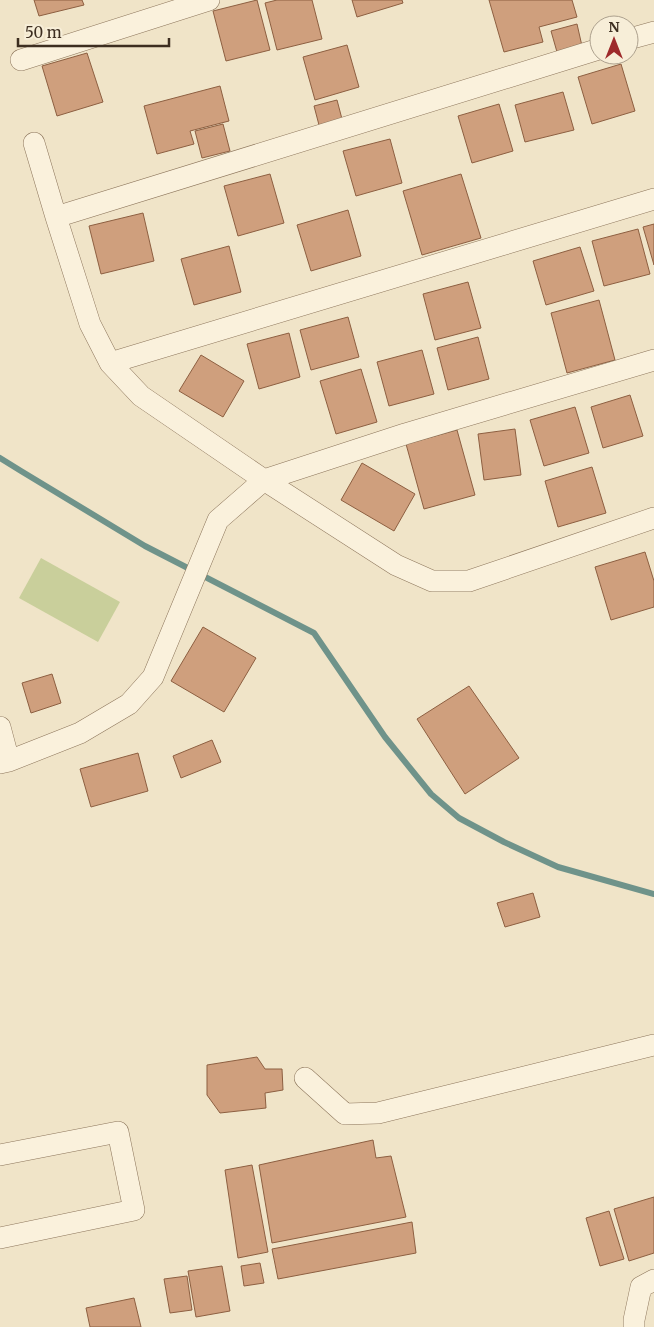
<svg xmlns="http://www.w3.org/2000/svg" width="654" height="1327" viewBox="0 0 654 1327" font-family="Merriweather,serif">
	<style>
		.green { fill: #c9cf9b }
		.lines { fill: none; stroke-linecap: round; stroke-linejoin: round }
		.stream { stroke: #6f938a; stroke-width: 6 }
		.building { fill: #cf9f7d; stroke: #8d5f41 }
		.minor-casing { stroke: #8d765c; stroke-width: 22 }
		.minor { stroke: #faf1dc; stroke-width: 21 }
	</style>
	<rect width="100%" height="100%" fill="#f0e4c8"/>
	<path class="green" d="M41 558 120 602 98 642 19 598Z"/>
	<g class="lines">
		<path class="stream" d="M0 458 21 471 145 546 314 633 385 737 431 794 459 818 504 842 558 867 654 894"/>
	</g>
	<path class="building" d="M34 0H82L84 5 39 16Z
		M257 0 270 50 226 61 213 11Z
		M277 0H312L322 39 277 50 265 3Z
		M352 0H402L403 3 357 17Z
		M489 0H572L577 17 539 27 543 42 504 52Z
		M577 24 582 46 557 52 551 31Z
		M347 45 359 87 315 100 303 57Z
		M87 53 103 102 57 116 42 66Z
		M621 64 635 111 592 124 578 77Z
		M220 86 229 121 190 131 194 144 157 154 144 106Z
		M563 92 574 130 525 142 515 105Z
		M337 100 342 119 319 125 314 106Z
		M499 104 513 151 472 163 458 116Z
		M223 124 230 151 202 158 195 131Z
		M390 139 402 183 356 196 343 151Z
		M270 174 284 223 238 236 224 186Z
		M461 174 481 238 422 255 403 191Z
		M348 210 361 256 311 271 297 225Z
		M143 213 154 261 101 274 89 226Z
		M654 224V265L643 227Z
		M638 229 650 274 604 286 592 241Z
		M229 246 241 292 194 305 181 259Z
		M580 247 594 291 546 305 533 261Z
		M468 282 481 328 435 340 423 294Z
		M599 300 615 360 567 373 551 313Z
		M348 317 359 357 311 370 300 330Z
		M289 333 300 377 259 389 247 344Z
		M478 337 489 379 448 390 437 348Z
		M422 350 434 394 389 406 377 362Z
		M201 355 244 381 223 417 179 391Z
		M361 369 377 422 336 434 320 381Z
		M630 395 643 436 603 448 591 407Z
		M575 407 589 453 544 466 530 420Z
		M515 429 521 475 484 480 478 434Z
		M457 430 475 495 424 509 406 444Z
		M362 463 415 494 394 531 341 500Z
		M592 467 606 513 558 527 545 481Z
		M645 552 654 581V607L611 620 595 567Z
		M203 627 256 658 224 712 171 681Z
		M52 674 61 703 31 713 22 683Z
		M469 686 519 758 465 794 417 719Z
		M212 740 221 762 181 778 173 756Z
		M138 753 148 791 91 807 80 769Z
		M533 893 540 917 505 927 497 903Z
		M257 1057 265 1069H282L283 1090 265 1093 266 1108 220 1113 207 1095V1065Z
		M373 1140 376 1158 391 1156 406 1217 272 1243 259 1165Z
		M252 1165 268 1252 238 1258 225 1170Z
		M654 1197V1253L629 1261 614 1209Z
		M609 1211 624 1259 600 1266 586 1218Z
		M412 1222 416 1253 278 1279 272 1249Z
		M260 1263 264 1283 244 1286 241 1266Z
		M222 1266 230 1311 196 1317 188 1271Z
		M187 1276 192 1310 170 1313 164 1279Z
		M134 1298 141 1327H90L86 1308Z"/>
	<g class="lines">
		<defs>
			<path id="minor" d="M629 39 654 32
				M21 60 209 0
				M34 143 56 217 90 324 110 363 141 396 264 480 396 565 432 581H469L654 518
				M56 217 599 49
				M110 363 654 199
				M0 727 9 761
				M0 763 9 761 80 733 129 704 153 677 218 520 264 480 405 434 654 360
				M305 1078 345 1114 378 1113 654 1045
				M0 1155 118 1132 134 1210 0 1238
				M634 1327V1320L641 1287 654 1280"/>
		</defs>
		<use href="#minor" class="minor-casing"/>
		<use href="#minor" class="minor"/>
	</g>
	<g transform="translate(614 40)"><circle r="24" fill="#f7eed8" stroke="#ada18e"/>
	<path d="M0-4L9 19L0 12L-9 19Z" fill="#9e2a2b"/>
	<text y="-8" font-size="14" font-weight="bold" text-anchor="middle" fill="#3d2e20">N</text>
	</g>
	<path d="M18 38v8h151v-8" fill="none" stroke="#3d2e20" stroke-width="2.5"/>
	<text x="25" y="38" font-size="15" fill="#3d2e20" stroke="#f7eed8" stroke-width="4" paint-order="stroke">50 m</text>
</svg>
